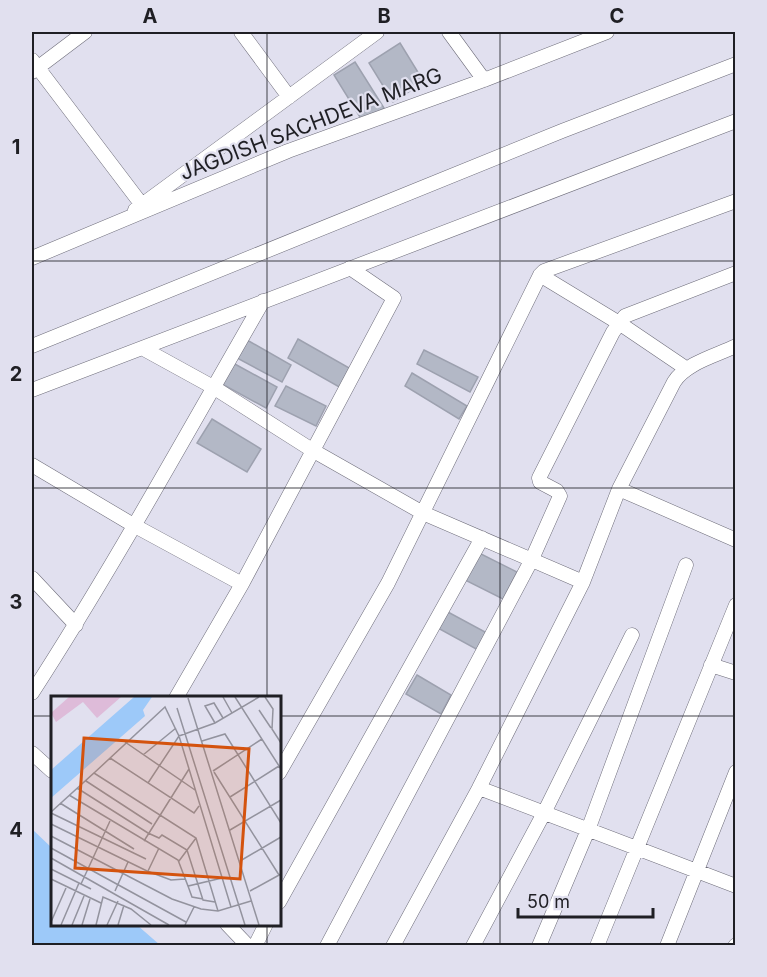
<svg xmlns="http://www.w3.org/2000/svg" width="767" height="977" viewBox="0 0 767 977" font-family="Inter,sans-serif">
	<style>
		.water { fill: #9dc9f9 }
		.building { fill: #b3b8c6; stroke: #9da1af; stroke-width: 1.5 }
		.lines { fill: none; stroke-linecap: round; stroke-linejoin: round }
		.minor-casing { stroke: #6e6d7a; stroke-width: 15 }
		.minor { stroke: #fff; stroke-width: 14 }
		.grid { fill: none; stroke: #1f1f24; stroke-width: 1.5; stroke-opacity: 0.55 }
		.labels { text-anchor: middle; stroke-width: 4.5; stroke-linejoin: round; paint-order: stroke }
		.street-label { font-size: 21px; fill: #1f1f24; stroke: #e1e0ef }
		.inset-road { fill: none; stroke: #93939e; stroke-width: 1.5 }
		.view { fill: #d4530e; fill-opacity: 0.15; stroke: #d4530e; stroke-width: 3 }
		.inset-edge { fill: none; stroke: #1f1f24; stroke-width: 3 }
		.neatline { fill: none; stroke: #1f1f24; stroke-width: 2 }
		.grid-label { font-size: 20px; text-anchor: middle; font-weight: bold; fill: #1f1f24 }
	</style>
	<rect width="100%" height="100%" fill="#e1e0ef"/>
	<path class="water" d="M32 829 52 848V924L137 925 160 945H32Z"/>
	<path class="building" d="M400 43 424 82 393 102 369 63Z
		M355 62 384 108 363 122 334 75Z
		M298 339 351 369 341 388 288 358Z
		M247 340 291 365 282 382 237 358Z
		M424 350 478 377 470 392 417 364Z
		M233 363 277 387 266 408 222 384Z
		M412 373 467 406 459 419 405 386Z
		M286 386 326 406 316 426 275 406Z
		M212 419 261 449 247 472 197 443Z
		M479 553 517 572 503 599 465 580Z
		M446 611 487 633 478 650 436 627Z
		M417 675 451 695 441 714 406 694Z"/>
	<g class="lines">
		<defs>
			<path id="minor" d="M241 32 289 97
				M449 32 484 80
				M32 60 142 205
				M32 72 85 32
				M135 210 377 32
				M32 258 288 151 484 80 607 32
				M540 275 619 323 687 369
				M32 346 562 131 736 64
				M142 348 213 387 312 450 423 513 583 582
				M32 390 736 121
				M32 465 135 526 242 584
				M619 489 736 540
				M32 578 76 625
				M711 665 736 673
				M32 693C114 566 187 433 263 301
				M176 698 242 584 394 298 350 268
				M32 753 52 771
				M279 773 388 583 540 275 544 271 736 201
				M479 788 736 886
				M279 902 482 538
				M227 924 248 946
				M255 946 266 924
				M327 946 532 559 560 496 557 491 540 482 539 478 613 332 625 316 736 273
				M393 946 479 788 583 582 619 489 674 382C686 363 715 356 736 346
				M473 946 544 813 632 635
				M539 946 588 830 686 565
				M597 946 736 605
				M667 946 736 772
				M735 946 736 945"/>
		</defs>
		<use href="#minor" class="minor-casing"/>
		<use href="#minor" class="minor"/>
	</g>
	<path class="grid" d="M267 32V698M500 32V946M32 261H736M32 488H736M32 716H52M279 716H736M267 924V946"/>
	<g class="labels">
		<g class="street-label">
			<text transform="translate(311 124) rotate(-21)" y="7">JAGDISH SACHDEVA MARG</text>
		</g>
	</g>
	<g transform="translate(51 696)">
		<rect width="230" height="230" fill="#e1e0ef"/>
		<path d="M18 1H70L46 22 32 6 5 26 0 17Z" fill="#debbd9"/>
		<path d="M83 1H101L92 14 94 20 0 102V74Z" fill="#9dc9f9"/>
		<path class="inset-road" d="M172 1 181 17M184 1 230 73M214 1 222 13 221 33 230 47M137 2 208 229M126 12 194 229M208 14 220 32M164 27 154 10 163 7 172 22M151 45 174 38 230 127M74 46 144 94M92 59 125 32M59 62 143 117 148 110M162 75 211 43M163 76 228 179M43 77 114 11 128 40 164 27 208 1M35 85 101 128M97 87 128 40 180 211M26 92 97 137 108 142 111 139 136 154 152 204 164 206M18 99 127 164 137 190 171 182M179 101 228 70M9 107 83 153M0 116 43 77 145 142 167 215M0 117 95 163M0 128 96 175 120 184 134 183M179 134 230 104M0 140 121 203 150 213 167 215 200 205M93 145 138 73M0 152 135 226M0 162 118 229M128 165 145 142M189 165 230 141M0 173 40 193M97 175 108 152M0 183 50 207M30 188 59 125M137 190 141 201 152 203M64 195 77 166M199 195 230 178M0 226 15 192M10 229 28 187M21 229 33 200M31 229 39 203M45 229 52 201 80 213 100 229M56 229 67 205M67 229 73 209M134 229 143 211"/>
		<path class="view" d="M33 42 198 53 189 183 24 172Z"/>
		<rect width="230" height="230" class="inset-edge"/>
	</g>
	<rect width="767" height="977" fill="none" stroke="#e1e0ef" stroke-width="66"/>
	<path d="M518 908v9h135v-9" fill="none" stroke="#1f1f24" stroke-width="3"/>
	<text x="527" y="908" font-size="18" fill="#1f1f24" stroke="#e1e0ef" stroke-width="4.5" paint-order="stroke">50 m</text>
	<rect x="33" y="33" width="701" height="911" class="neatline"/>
	<g class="grid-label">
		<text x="150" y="23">A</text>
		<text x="384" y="23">B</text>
		<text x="617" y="23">C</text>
		<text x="16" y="154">1</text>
		<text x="16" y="381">2</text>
		<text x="16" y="609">3</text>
		<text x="16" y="837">4</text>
	</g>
</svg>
